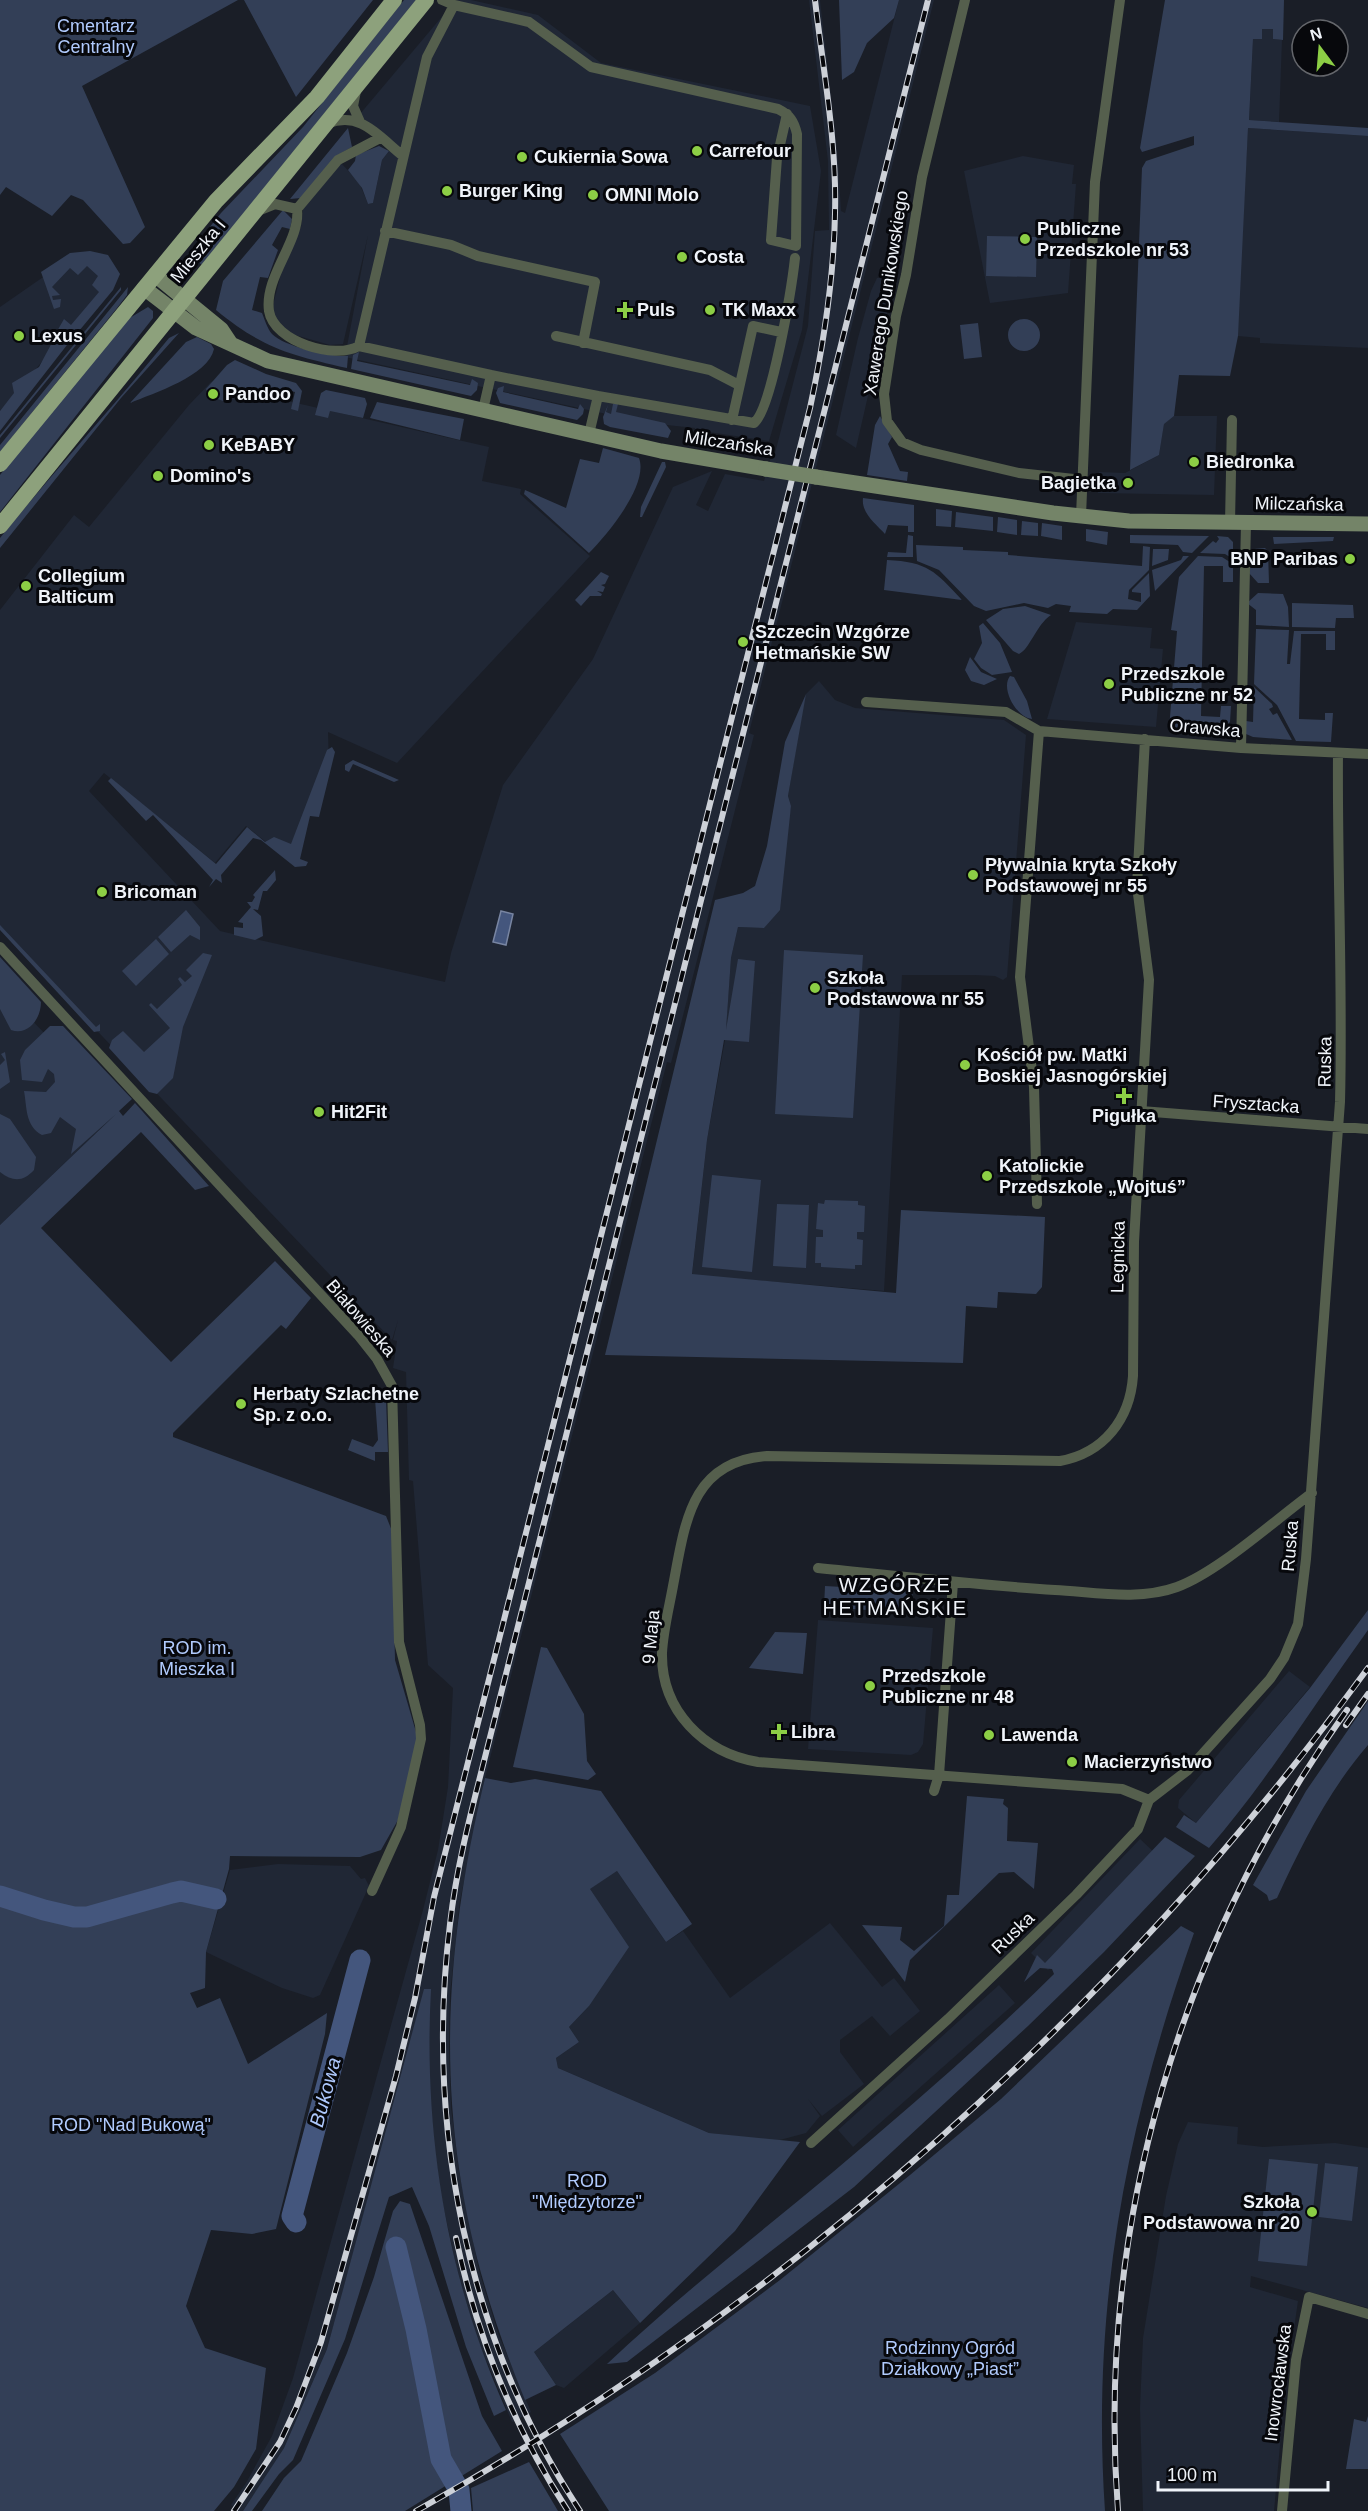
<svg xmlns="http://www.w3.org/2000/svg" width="1368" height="2511" viewBox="0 0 1368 2511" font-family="Helvetica,sans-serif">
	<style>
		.built { fill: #202735 }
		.green { fill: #333f57 }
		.water { fill: #44567d; stroke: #7885a2; stroke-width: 1.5 }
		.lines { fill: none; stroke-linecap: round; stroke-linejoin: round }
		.river { stroke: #44567d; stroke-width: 21 }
		.street { stroke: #555f4d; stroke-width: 10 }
		.secondary { stroke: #748468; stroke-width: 15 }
		.primary { stroke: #8da17c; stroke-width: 16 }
		.rail-casing { stroke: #cdd1d8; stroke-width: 6 }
		.rail { stroke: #07080c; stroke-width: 4; stroke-dasharray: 11; stroke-linecap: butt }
		.secondary-bridge { stroke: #748468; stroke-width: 15 }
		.poi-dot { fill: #8cce45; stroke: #07080c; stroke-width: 2 }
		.labels { text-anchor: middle; stroke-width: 6; stroke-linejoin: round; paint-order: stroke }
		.park-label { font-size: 18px; fill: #b1cbfe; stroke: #07080c }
		.poi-label { font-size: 18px; font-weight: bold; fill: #f0f4fa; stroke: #07080c; text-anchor: start }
		.street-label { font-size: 18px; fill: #f0f4fa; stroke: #07080c }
		.neighbourhood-label { font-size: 20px; letter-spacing: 1.5px; fill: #f0f4fa; stroke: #07080c }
		.water-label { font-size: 20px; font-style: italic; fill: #adc7fb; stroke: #07080c }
	</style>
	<rect width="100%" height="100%" fill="#1a1e27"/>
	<path class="built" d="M456 0H471L538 15 601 63 810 106 821 171 802 330 769 441 695 430V428L648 423 345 357 368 235 343 344 330 345 288 333 275 318 273 305 284 262 301 227 303 209 341 163 359 182 368 204 373 203 382 160 389 151 373 136 360 114Z
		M809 0H820L838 160 841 211 845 213 899 0H934L749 733 754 735 671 1063 667 1062 485 1778 460 1901 450 1994 449 2049 451 2107 459 2171 479 2270 498 2333 531 2412 512 2422 476 2336 458 2275 441 2195 434 2145 429 2083V2019L425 1989 327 2349 284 2448 256 2492 243 2511H239L231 2505 246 2483 272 2436 293 2378 423 1910 438 1850 448 1787 453 1688 428 1665 413 1481 409 1480 406 1372 393 1368 397 1341 393 1340 398 1320 392 1340 0 929V610L74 515 89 527 189 405 211 382 224 377 231 383 270 397 489 447 482 481 521 489 520 494 590 556 397 763 328 732 329 765 291 862 246 826 215 863 104 773 89 791 220 931 445 982 451 953 503 785 593 659 673 487 712 471 696 505 708 511 725 474 764 481 771 457H774L808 326 815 231 829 230 828 161Z
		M1262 29H1273V39L1282 40 1279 122 1249 120 1253 39Z
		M1248 128 1368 136V348L1260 343V338L1238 336 1237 324Z
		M1023 156 1074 165 1072 184H1076L1068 293 990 303 964 171Z
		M72 257 115 276 0 411V307Z
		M877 278H895L856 448 836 435 858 338 871 291Z
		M1174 416H1217L1214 495 1098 493 1099 472 1125 473 1159 455 1164 423Z
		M1076 622 1152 628 1150 648 1163 649 1156 727 1047 719Z
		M819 681 835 700 855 708 1004 720 1026 735 1007 977 1003 980 995 976 975 975H902L884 1291 692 1275 707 1140 725 1040 731 958 738 927 764 928 791 807 788 796 803 706 806 694Z
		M0 987 119 1111 0 1225Z
		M818 1620 933 1628 923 1744 918 1752 911 1755 808 1749Z
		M1289 1671 1310 1687 1196 1823 1178 1808 1179 1800Z
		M1140 1839 1156 1854 1152 1863 1048 1970 1031 1953Z
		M278 1864 350 1866 361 1879 365 1878 369 1886 320 1995 313 1998 282 1988 206 1952 230 1870Z
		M617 1871 666 1942 683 1931 730 1998 830 1923 882 1987 894 1978 920 2011 890 2036 872 2016 840 2040V2052L864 2084 822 2116 808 2099 820 2116 806 2133 776 2141 709 2133 558 2068 556 2058 579 2042 569 2027 589 2006V1889Z
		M999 1985 1015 2003 853 2147 838 2130Z
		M1188 2122 1238 2127 1237 2144 1263 2147 1335 2143 1368 2148V2308L1251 2276 1250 2287 1298 2301 1285 2391 1274 2511H1143L1140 2408 1143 2338 1166 2196 1178 2144Z
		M613 2290 640 2323 564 2388 556 2385 534 2352Z"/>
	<path class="green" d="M0 0H238L82 86 145 227 130 243 123 244 83 200 71 195 52 216 6 187 0 195Z
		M244 0H373L296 97Z
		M404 0H416L202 265 188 254 221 213 303 127Z
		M839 0H899L894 18 867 43 854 72 842 80Z
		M1165 0H1284L1283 40 1273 39V29H1262V39H1253L1249 120 1368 128V136L1248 128 1238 336 1230 376 1179 375 1174 416 1164 424 1159 455 1130 470 1142 168 1146 161 1194 145V136L1142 152 1140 148Z
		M348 128 352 147 336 156 301 198 290 199Z
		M379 146 389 151 382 160 373 203 368 204 362 188 348 170 355 161 356 155Z
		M283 210 292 219 290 229 282 227 272 245 278 250 268 278 260 277 252 310 262 313C265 320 267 328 272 334 285 347 331 357 348 356L347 368C290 355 262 348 216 310L223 281Z
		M987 236 1037 237 1036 277 986 276Z
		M90 251 108 255 120 274 113 290 69 343 56 333 64 319 71 325 99 292 92 285 98 276 87 266 78 275 70 268 52 287 60 295 52 296 53 300 61 299 60 307 54 309 41 272 70 253Z
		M121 287V290L0 438V435Z
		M128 287 127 295 117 308 0 452V445Z
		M148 307 153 311V318L0 512V475L128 319Z
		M1008 335a16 16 0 1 1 32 0a16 16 0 1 1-32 0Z
		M978 323 982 357 964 359 960 325Z
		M179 333 121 398 0 548V538C55 470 114 406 169 338Z
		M55 337 67 345 0 431V411L14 393 12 383 39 367Z
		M197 337 211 344 214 349C208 376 154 393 130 403L186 342Z
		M359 352 357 361 470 385 472 379 478 383 477 390 471 396 351 369 353 355Z
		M235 360 266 374 296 383 302 391 298 411 291 409 295 392 282 389 280 397 234 389 229 403 209 396 206 389 227 365Z
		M504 386 503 392 578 409 580 404 584 409 583 414 577 420 500 403 496 393 498 388Z
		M326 390 365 398 367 404 363 418 330 411 328 418 315 415 321 393Z
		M377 402 464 419 460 440 370 418Z
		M613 404H618L616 412 665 423 671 431 668 438 610 427 604 424 603 417 608 405 606 412 611 414Z
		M880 416 892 437 888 444 900 471 908 472 907 481 867 475 875 425Z
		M603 448 639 458C649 485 607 535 589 553L524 494 525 490 566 508 580 459 599 463Z
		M662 462H665L666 467 642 517H640L641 507Z
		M863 498 914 505V532H908V526L888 525 885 534C876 524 861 513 863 498Z
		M936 509 952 511 951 527 936 526Z
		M956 512 993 517V531L955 527Z
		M998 517 1017 520V535L997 532Z
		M1022 521 1038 523V536L1021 535Z
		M1042 523 1062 526V540L1041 536Z
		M1086 529 1108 532 1107 545 1086 541Z
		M908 535 913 536V557H887L888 552 906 553Z
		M1130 535 1209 536 1192 553 1183 552 1178 545 1130 543Z
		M1217 536 1228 537 1233 542V559L1225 554 1200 553 1213 541 1216 543 1219 539Z
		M1273 537H1334L1333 541 1274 544Z
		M916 545 963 547V550L1008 552V555L1142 566 1143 546 1150 547 1149 570 1129 590 1128 599 1141 602V593L1132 592V590L1149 573 1150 596 1137 610 1113 609 1107 614 1069 612 1071 606 1056 604 1048 608 1024 603 986 611 974 606 939 570 917 561Z
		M1265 548 1268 551 1269 583H1258L1249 573 1250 559 1258 560 1259 551 1254 549Z
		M1153 549H1169L1168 560 1152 566Z
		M1183 556H1189L1155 591 1152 570 1181 560Z
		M1198 556 1222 557 1233 564V582H1223V566H1204L1201 716 1220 717 1221 706H1231L1230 722 1218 733 1169 729 1177 631 1171 630 1179 577Z
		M887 560C928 562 935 571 962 600L884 590Z
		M601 572 609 576 605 584 601 585 605 587 603 592 597 591 602 594 601 596H590L581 606 575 600Z
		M1258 593 1283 594 1288 607 1289 627 1256 625V610L1247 603Z
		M1292 603 1353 605 1354 618H1336L1335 628 1292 627Z
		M1025 606 1051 615C1036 625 1030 649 1019 654L1013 651 986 620 1003 609Z
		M983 623 1000 643 1012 672 992 675 981 668 974 659 982 643 979 626Z
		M1256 629 1289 630 1287 664H1290L1294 631H1335V650H1326V634H1301L1299 719 1325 720V713H1333L1331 742 1296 741 1277 705 1254 684Z
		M970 657 981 672 997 679 984 685 971 681 965 670Z
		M1010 676 1014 677 1027 701 1032 719C1017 718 1000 689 1010 676Z
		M1254 687 1272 704 1273 707 1269 709 1273 715 1277 713 1292 740 1253 737 1246 734V721L1253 722Z
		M806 694 788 796 791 806 780 910 764 928 738 927 731 958 726 1030 738 959 755 961 749 1042 724 1040 707 1140 692 1274 896 1293 901 1210 1045 1217 1042 1287 1036 1294 998 1292 997 1308 966 1306 963 1363 605 1355 715 900 743 893 755 886 767 846 785 742Z
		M332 747 335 752 319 817 310 816 300 859 308 862 306 866 295 867 261 840 253 838 221 875 222 883 216 879 209 887 213 880 153 815 146 821 108 781 111 778 216 864 247 827 265 842 274 837 291 844 327 750Z
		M353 760 399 780 394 782 353 764 349 772 345 770V765Z
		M275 870 276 880 267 891H263L258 910 253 909 261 916 263 936 255 940 234 935V927L243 928V923L238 922 251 907 247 902H252L255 897 253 895Z
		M186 910 200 927V940L190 935 171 952 158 937Z
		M0 925 96 1027 100 1024V1031L94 1032 0 930Z
		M156 939 169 954 136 986 122 971Z
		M784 950 863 955 853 1118 775 1114Z
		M203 953 212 955 183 1027 173 1078 157 1094 149 1092 109 1048 112 1040 123 1031 144 1052 170 1028 149 1005 151 1003 157 1009 182 985 178 979 180 977 185 982 192 976 186 970Z
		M0 957 41 1002C41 1018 29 1036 11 1030L0 1009Z
		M50 1026H63L132 1099 119 1111 123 1116 135 1103 209 1186 195 1190 141 1132 41 1228 171 1362 275 1261 311 1298 286 1329 281 1325 173 1433V1437L386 1516 392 1531 395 1660 416 1732V1747L398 1820 381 1850 360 1857 230 1856 229 1869 206 1952 205 1988 190 1993 197 2008 220 1998 248 2064 327 2013 325 2034 276 2229 252 2234 211 2230 186 2306 205 2348 266 2368 256 2449 234 2487 214 2511H0V1225L116 1114 71 1154 76 1129 60 1117 51 1133 42 1135C25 1126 27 1107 24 1091L46 1092 55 1082 54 1074 48 1069 42 1082 22 1080 20 1060 25 1050Z
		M5 1052 10 1082 0 1089V1065L5 1060 1 1054Z
		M0 1114 10 1119 36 1157 34 1170C23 1182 13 1182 0 1172Z
		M712 1175 761 1180 752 1272 702 1267Z
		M825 1200 858 1201V1205L865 1206 864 1232H857V1239L863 1240 862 1265H855V1269L821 1267V1263H815L816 1237H823V1230L816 1229 818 1203 824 1204Z
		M777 1204 809 1205 806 1268 773 1266Z
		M375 1399H386L388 1452H375V1461L348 1450 352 1439 373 1447 378 1440Z
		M825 1586 913 1591 911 1613 824 1607Z
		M1368 1610V1630C1315 1703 1268 1780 1209 1848L1176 1827 1184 1815 1196 1823 1310 1688Z
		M775 1632 807 1633 803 1674 749 1668Z
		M541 1647 547 1648 584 1714 587 1761 596 1774 588 1780 513 1767Z
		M1368 1701V1745C1329 1790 1302 1844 1277 1898L1269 1901 1267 1895 1253 1885 1306 1791Z
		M485 1778 511 1783 535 1779 601 1791 692 1924 666 1942 617 1871 590 1889 629 1947 589 2006 569 2027 579 2042 556 2058 558 2068 709 2133 800 2142 735 2231 640 2323 613 2290 534 2352 556 2385 525 2400C436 2185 431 2003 485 1778Z
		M967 1796 1004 1799 1003 1804 1008 1808 1007 1841 1038 1843 1034 1889 1014 1872 999 1873 910 1960 905 1982 862 1925 902 1927 900 1940 914 1951 944 1926 947 1895H959Z
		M1165 1837 1195 1856 1104 1952 1028 2026 854 2187 627 2362 607 2364C679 2296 757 2235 833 2172 909 2108 984 2043 1054 1974L1052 1969 1040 1968 1024 1982 1037 1955 1045 1963Z
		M1181 1926 1194 1933C1126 2125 1091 2307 1105 2511H609L560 2434 655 2373 780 2280 910 2175 1001 2099Z
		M424 1989H431C423 2135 447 2277 506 2410L494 2416 466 2347 429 2226 412 2187 389 2197 345 2339 293 2460 279 2474 252 2511H243L284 2448 327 2349Z
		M1269 2159 1318 2164 1307 2266 1258 2261Z
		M1325 2163 1358 2167 1352 2221 1319 2217Z
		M400 2201 410 2204 482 2416 502 2451 405 2511H262L284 2478 301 2461 347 2353 374 2277 393 2211Z
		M1368 2416V2469H1346L1354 2419 1366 2422Z
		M529 2462 558 2511H473L471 2488Z"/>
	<path class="water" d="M501 911 513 914 506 945 493 942Z"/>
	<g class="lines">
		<path class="river" d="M0 1896 44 1910 74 1917H87L172 1893 181 1891 216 1899
			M296 2222 292 2216 360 1960
			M396 2247 416 2329 441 2459 459 2490 461 2511"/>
		<path class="street" d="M442 0 454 5 427 57 359 346 491 375
			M965 0 922 177 906 275 896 316 884 394 887 421 902 442 921 450 1019 473 1083 480
			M454 5 529 22 591 67 778 109C790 115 794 121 797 134L796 246 771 240 777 158 787 114
			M356 91 353 106 360 122
			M327 124C360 110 378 136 403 156
			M297 209 338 160 380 138
			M260 210 275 204 297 209C301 241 264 276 269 311 274 342 335 360 359 346
			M385 231 451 245 478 256 595 282 583 343
			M556 336 710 370 739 385
			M598 396 754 423C772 409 792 285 795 258
			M483 410 491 375 598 396 589 434
			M732 420 753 326 781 332
			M1081 516 1095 182 1120 0
			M1230 523 1232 420
			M866 702 1006 712 1039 731 1241 748 1368 754
			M1145 739 1137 886 1149 980 1134 1242 1133 1376C1130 1419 1104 1453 1060 1461L767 1456C690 1461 685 1524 673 1586 669 1608 663 1631 662 1653 661 1711 704 1753 758 1762L1122 1789 1149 1800
			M1241 748 1246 523
			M0 947 358 1335 377 1359 392 1386 399 1642 420 1725 421 1739 401 1827 372 1891
			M1141 1111 1368 1129
			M1037 1204 1034 1087 1020 977 1039 731
			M818 1568C897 1576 975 1585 1055 1590 1094 1592 1139 1601 1177 1587 1218 1572 1275 1520 1312 1493
			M934 1791 939 1775 953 1583
			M811 2143 948 2019 1076 1895 1138 1829 1149 1800 1188 1770 1270 1679 1284 1658 1298 1624 1306 1559 1340 1102C1343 985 1337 869 1338 753
			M1282 2511 1296 2360 1309 2297 1368 2314"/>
		<path class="secondary" d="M155 275 221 329 231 344
			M144 288 196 328 268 361 661 451 766 469
			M816 477 1053 513 1129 521 1368 524"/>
		<path class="primary" d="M0 464 216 201 317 97 394 0
			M0 526 426 0"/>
		<defs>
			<path id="rail" d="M1346 1725 1368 1694
				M456 2238C476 2334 514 2428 568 2511
				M234 2511 280 2442 296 2408 321 2342 396 2076 415 1998 434 1897 810 408C823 347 834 275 835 213 837 142 823 70 815 0
				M416 2511C784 2306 1120 2009 1368 1668
				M580 2511C467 2339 425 2127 450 1924 456 1871 469 1820 482 1769L928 0
				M1118 2511C1096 2225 1180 1943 1347 1710"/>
		</defs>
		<use href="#rail" class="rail-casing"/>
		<use href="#rail" class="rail"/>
		<path class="secondary-bridge" d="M766 469 816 477"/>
	</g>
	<g class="poi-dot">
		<circle cx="697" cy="151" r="6"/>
		<circle cx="522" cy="157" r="6"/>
		<circle cx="447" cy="191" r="6"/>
		<circle cx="593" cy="195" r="6"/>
		<circle cx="1025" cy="239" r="6"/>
		<circle cx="682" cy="257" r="6"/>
		<path d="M622 301h6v6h6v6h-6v6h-6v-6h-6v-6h6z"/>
		<circle cx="710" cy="310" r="6"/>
		<circle cx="19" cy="336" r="6"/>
		<circle cx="213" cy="394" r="6"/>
		<circle cx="209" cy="445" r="6"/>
		<circle cx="1194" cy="462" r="6"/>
		<circle cx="158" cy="476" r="6"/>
		<circle cx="1128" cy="483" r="6"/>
		<circle cx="1350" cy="559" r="6"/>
		<circle cx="26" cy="586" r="6"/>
		<circle cx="743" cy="642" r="6"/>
		<circle cx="1109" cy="684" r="6"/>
		<circle cx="973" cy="875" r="6"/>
		<circle cx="102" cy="892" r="6"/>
		<circle cx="815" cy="988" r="6"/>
		<circle cx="965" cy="1065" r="6"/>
		<path d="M1121 1087h6v6h6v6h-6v6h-6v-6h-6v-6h6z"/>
		<circle cx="319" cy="1112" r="6"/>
		<circle cx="987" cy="1176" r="6"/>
		<circle cx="241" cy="1404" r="6"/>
		<circle cx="870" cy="1686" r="6"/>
		<path d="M776 1723h6v6h6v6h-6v6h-6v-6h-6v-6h6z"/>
		<circle cx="989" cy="1735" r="6"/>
		<circle cx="1072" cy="1762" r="6"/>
		<circle cx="1312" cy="2212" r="6"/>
	</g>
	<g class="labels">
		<g class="park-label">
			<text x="96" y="32">Cmentarz<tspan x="96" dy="21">Centralny</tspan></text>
			<text x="197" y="1654">ROD im.<tspan x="197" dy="21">Mieszka I</tspan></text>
			<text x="131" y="2131">ROD "Nad Bukową"</text>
			<text x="587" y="2187">ROD<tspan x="587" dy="21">"Międzytorze"</tspan></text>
			<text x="950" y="2354">Rodzinny Ogród<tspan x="950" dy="21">Działkowy „Piast”</tspan></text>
		</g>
		<g class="poi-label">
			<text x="709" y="157">Carrefour</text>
			<text x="534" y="163">Cukiernia Sowa</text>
			<text x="459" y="197">Burger King</text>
			<text x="605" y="201">OMNI Molo</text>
			<text x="1037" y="235">Publiczne<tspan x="1037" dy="21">Przedszkole nr 53</tspan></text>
			<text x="694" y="263">Costa</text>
			<text x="637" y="316">Puls</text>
			<text x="722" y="316">TK Maxx</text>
			<text x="31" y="342">Lexus</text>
			<text x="225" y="400">Pandoo</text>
			<text x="221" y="451">KeBABY</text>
			<text x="1206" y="468">Biedronka</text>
			<text x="170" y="482">Domino's</text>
			<text x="1116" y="489" text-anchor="end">Bagietka</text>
			<text x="1338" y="565" text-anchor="end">BNP Paribas</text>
			<text x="38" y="582">Collegium<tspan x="38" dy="21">Balticum</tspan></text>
			<text x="755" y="638">Szczecin Wzgórze<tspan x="755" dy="21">Hetmańskie SW</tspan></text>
			<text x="1121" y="680">Przedszkole<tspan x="1121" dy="21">Publiczne nr 52</tspan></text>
			<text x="985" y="871">Pływalnia kryta Szkoły<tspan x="985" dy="21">Podstawowej nr 55</tspan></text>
			<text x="114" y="898">Bricoman</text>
			<text x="827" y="984">Szkoła<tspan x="827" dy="21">Podstawowa nr 55</tspan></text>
			<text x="977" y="1061">Kościół pw. Matki<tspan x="977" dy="21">Boskiej Jasnogórskiej</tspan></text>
			<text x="331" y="1118">Hit2Fit</text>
			<text x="1124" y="1122" text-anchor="middle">Pigułka</text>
			<text x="999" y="1172">Katolickie<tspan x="999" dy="21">Przedszkole „Wojtuś”</tspan></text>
			<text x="253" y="1400">Herbaty Szlachetne<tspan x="253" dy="21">Sp. z o.o.</tspan></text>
			<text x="882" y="1682">Przedszkole<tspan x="882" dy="21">Publiczne nr 48</tspan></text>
			<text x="791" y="1738">Libra</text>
			<text x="1001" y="1741">Lawenda</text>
			<text x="1084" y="1768">Macierzyństwo</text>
			<text x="1300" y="2208" text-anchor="end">Szkoła<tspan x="1300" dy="21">Podstawowa nr 20</tspan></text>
		</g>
		<g class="street-label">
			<text transform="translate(198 251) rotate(-51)" y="6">Mieszka I</text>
			<text transform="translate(886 293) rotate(-81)" y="6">Xawerego Dunikowskiego</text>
			<text transform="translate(729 443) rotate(9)" y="6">Milczańska</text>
			<text transform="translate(1299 504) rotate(1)" y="6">Milczańska</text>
			<text transform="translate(1205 728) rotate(5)" y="6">Orawska</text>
			<text transform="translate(1325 1062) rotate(-89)" y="6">Ruska</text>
			<text transform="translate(1256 1104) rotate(4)" y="6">Frysztacka</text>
			<text transform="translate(1118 1257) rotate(-89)" y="6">Legnicka</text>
			<text transform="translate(361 1318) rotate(49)" y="6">Białowieska</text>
			<text transform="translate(1290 1546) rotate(-85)" y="6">Ruska</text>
			<text transform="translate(651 1637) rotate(-85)" y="6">9 Maja</text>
			<text transform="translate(1013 1933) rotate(-44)" y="6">Ruska</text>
			<text transform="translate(1278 2383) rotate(-83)" y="6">Inowrocławska</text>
		</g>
		<g class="neighbourhood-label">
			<text x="895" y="1592">WZGÓRZE<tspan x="895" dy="23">HETMAŃSKIE</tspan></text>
		</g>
		<g class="water-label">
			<text transform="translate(325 2092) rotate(-75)" y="7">Bukowa</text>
		</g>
	</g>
	<g transform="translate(1320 48) rotate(344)"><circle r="28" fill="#07080c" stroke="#64666b" stroke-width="1.5"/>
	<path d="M0-4.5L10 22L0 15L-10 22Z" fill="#8cce45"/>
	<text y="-9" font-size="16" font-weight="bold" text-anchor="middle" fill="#f0f4fa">N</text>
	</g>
	<path d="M1158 2481v9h170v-9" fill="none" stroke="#f0f4fa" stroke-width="3"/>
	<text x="1167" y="2481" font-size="18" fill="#f0f4fa" stroke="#07080c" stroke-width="4.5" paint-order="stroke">100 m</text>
</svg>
